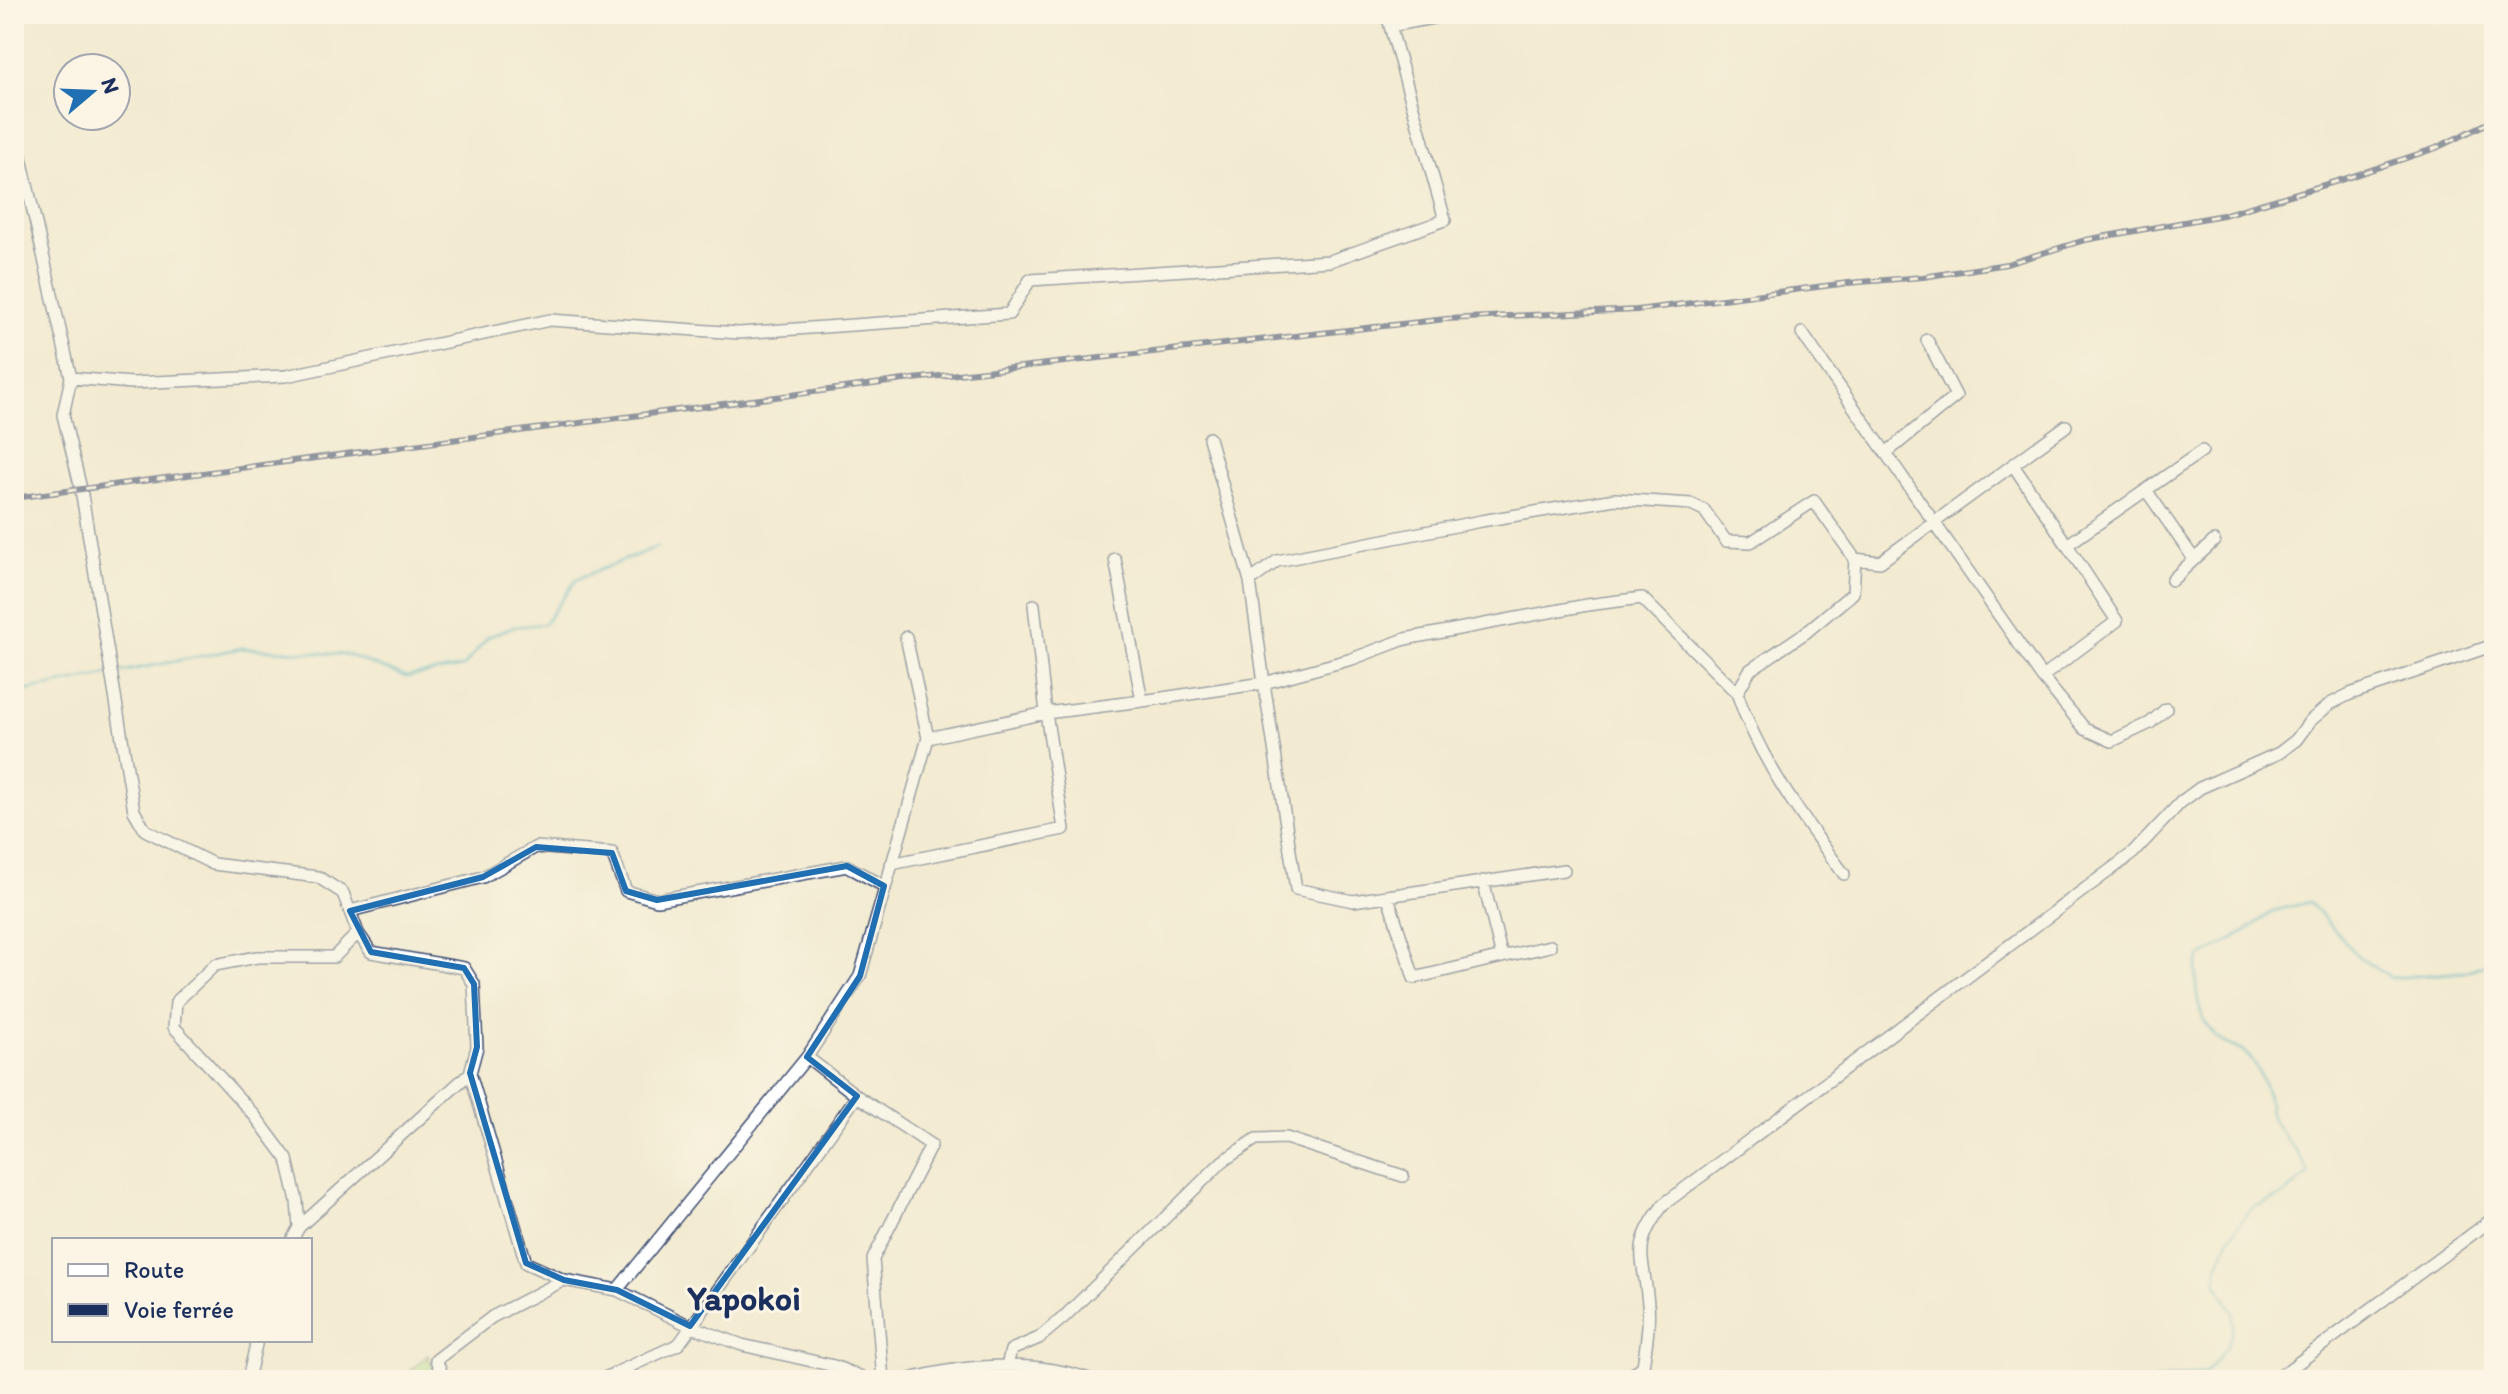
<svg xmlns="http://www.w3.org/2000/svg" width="2508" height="1394" viewBox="0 0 2508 1394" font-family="Itim,sans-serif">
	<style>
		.green { fill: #aad885; stroke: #628472; stroke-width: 2 }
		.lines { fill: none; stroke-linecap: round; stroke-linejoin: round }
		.stream { stroke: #3ca9bc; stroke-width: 3 }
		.minor-casing { stroke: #3b4b6f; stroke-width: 14 }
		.minor { stroke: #fff; stroke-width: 11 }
		.rail-casing { stroke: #1b2f5e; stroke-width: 6 }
		.rail { stroke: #fcf5e5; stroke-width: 3; stroke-dasharray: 9; stroke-linecap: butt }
		.marked { fill: none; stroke: #1f6fb2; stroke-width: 6; stroke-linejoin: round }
		.labels { text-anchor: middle; stroke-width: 6; stroke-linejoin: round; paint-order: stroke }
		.quarter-label { font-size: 34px; font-weight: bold; fill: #1b2f5e; stroke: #fcf5e5 }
	</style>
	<rect width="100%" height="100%" fill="#fcf5e5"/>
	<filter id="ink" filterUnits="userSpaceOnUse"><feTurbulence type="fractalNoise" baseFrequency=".0125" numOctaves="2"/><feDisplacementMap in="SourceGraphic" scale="16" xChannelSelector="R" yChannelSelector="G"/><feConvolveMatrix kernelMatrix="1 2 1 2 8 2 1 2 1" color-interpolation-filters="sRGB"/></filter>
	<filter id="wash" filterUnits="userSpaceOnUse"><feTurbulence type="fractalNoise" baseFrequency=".006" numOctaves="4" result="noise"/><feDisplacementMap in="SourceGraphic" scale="32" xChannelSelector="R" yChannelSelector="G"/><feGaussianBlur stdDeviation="1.8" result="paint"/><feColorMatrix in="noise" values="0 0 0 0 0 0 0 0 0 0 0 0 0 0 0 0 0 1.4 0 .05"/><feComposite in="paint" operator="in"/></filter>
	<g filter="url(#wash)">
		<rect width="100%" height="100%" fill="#f2ebd1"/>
		<path class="green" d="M428 1355 439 1380H400Z"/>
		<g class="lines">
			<path class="stream" d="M14 693 242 648 348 655 406 677 463 667 488 637 512 627 544 624 577 579 657 547
				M2156 1380 2204 1373 2217 1360 2227 1346 2233 1329V1312L2216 1282 2218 1266 2231 1235 2252 1208 2284 1195 2309 1173C2300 1151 2281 1138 2271 1116 2269 1111 2269 1104 2268 1098 2265 1087 2260 1073 2254 1063 2246 1049 2231 1048 2219 1039 2197 1021 2192 984 2199 958L2245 932 2273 911 2309 902 2359 957 2391 978 2463 972 2494 962"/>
		</g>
	</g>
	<g filter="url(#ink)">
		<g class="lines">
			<defs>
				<path id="minor" d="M1387 14 1390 26
					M14 127 71 378 63 415 81 489 134 811 145 830 213 864 318 877 343 893 358 933 371 952 464 968 474 984 477 1047 470 1073 526 1263 564 1280 617 1290 690 1326 742 1345 834 1366 869 1380
					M1802 333 2042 677 2117 621 2067 545
					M71 378 132 383 286 376 550 320 739 333 1009 314 1030 280 1330 261 1445 220 1390 26 1454 14
					M1886 453 1956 396 1927 340
					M2013 465 2067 545 2202 451
					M2146 490 2194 559
					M1115 559 1142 701 1264 683 1250 581 1209 438
					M2172 580 2214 541
					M1250 581 1277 561 1481 521 1615 499 1691 504 1704 510 1726 541 1751 542 1814 501 1855 559 1880 562 2066 426
					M1034 605 1046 713 1142 701
					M2042 677 2085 729 2112 741 2150 723 2166 709
					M891 864 1064 829 1046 713 928 738
					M1564 870 1353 901 1296 889 1264 683 1352 659 1405 639 1587 605 1642 598 1737 693
					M1844 874C1803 819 1759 759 1737 693L1750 670 1805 633 1853 593 1855 559
					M1483 881 1502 957 1550 946
					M1388 897 1414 978 1502 957
					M350 911 483 877 536 847 612 853 626 891 657 900 847 866 884 886
					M807 1057 857 1096 931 1145 873 1259 883 1380
					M299 1227 297 1201 287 1159 255 1116 174 1027 176 1002 215 965 257 957H334L358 933
					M292 1240 299 1227 470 1073
					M617 1290 807 1057 860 976 928 738 906 637
					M1007 1366 1011 1350 1039 1338 1064 1317 1223 1161 1256 1139 1286 1138 1403 1176
					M251 1380 249 1375 257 1340
					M445 1380 436 1360 492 1317 564 1280
					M600 1380 679 1344 857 1096
					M906 1380C967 1364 1032 1359 1092 1380
					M1626 1380 1643 1366C1646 1347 1650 1323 1648 1304 1644 1255 1630 1248 1664 1204L2133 853 2181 802 2200 788 2279 753 2296 740 2310 721 2330 704 2350 694 2494 645
					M2275 1380 2494 1218"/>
			</defs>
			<use href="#minor" class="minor-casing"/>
			<use href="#minor" class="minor"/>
			<defs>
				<path id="rail" d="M14 498 904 380 1446 319 1637 310 1848 283 1923 277 2007 264 2085 240 2223 215 2341 180 2436 148 2494 120"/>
			</defs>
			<use href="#rail" class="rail-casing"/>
			<use href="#rail" class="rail"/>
		</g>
	</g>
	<path d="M0 0H2508V1394H0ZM536 847 612 853 626 891 657 900 847 866 884 886 860 976 807 1057 857 1096 690 1326 617 1290 564 1280 526 1263 470 1073 477 1047 474 984 464 968 371 952 350 911 483 877Z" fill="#f2ebd1" fill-opacity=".55" fill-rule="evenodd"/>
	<path class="marked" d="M536 847 612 853 626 891 657 900 847 866 884 886 860 976 807 1057 857 1096 690 1326 617 1290 564 1280 526 1263 470 1073 477 1047 474 984 464 968 371 952 350 911 483 877Z"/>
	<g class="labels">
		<g class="quarter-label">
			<text x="744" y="1310">Yapokoi</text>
		</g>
	</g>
	<rect width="2508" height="1394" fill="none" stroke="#fcf5e5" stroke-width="48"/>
	<rect x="52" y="1238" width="260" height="104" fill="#fcf5e5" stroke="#a2a6af" stroke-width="2"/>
	<rect x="68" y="1264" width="40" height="12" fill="#ffffff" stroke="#a2a6af" stroke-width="2"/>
	<text x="124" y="1278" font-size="24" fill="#1b2f5e">Route</text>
	<rect x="68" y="1304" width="40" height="12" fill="#1b2f5e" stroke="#a2a6af" stroke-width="2"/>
	<text x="124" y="1318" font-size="24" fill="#1b2f5e">Voie ferrée</text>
	<g transform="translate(92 92) rotate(71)"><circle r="38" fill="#fcf5e5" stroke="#a2a6af" stroke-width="2"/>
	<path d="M0-6L14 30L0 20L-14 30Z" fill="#1f6fb2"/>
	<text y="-12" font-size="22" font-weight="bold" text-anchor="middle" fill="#1b2f5e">N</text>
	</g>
</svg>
